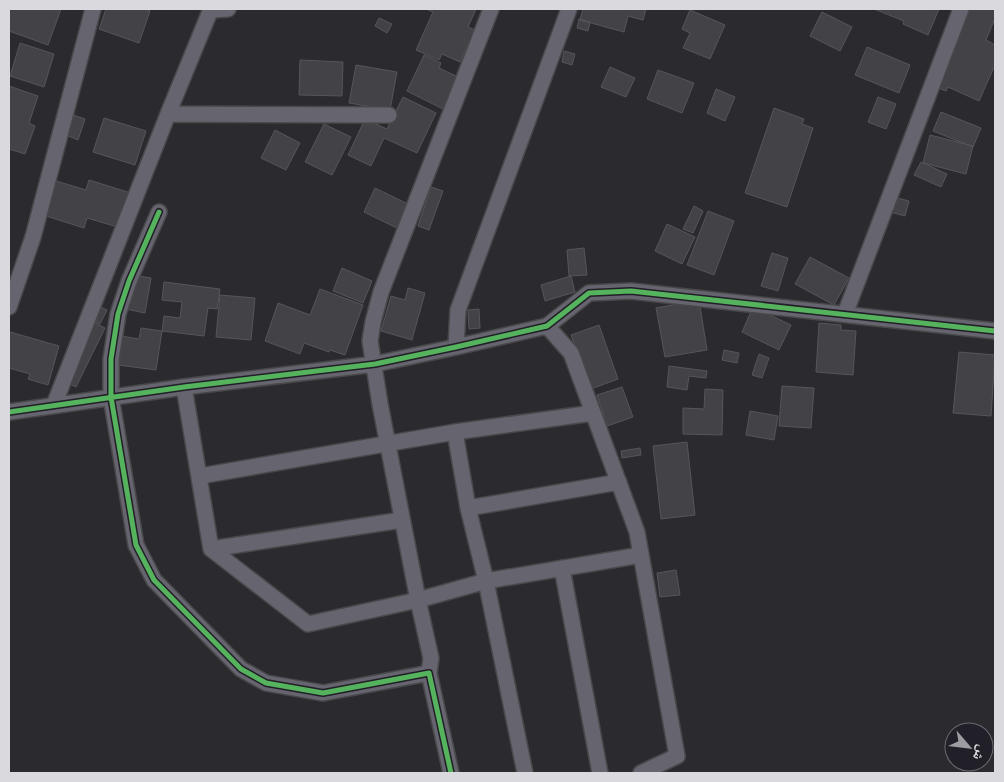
<svg xmlns="http://www.w3.org/2000/svg" width="1004" height="782" viewBox="0 0 1004 782" font-family="'IBM Plex Sans','Noto Naskh Arabic',sans-serif">
	<style>
		.building { fill: #434347; stroke: #565559 }
		.lines { fill: none; stroke-linecap: round; stroke-linejoin: round }
		.street-casing { stroke: #48484a; stroke-width: 18 }
		.street { stroke: #66646e; stroke-width: 15 }
		.cycleway-casing { stroke: #211f27; stroke-width: 8 }
		.cycleway { stroke: #56b35d; stroke-width: 5 }
	</style>
	<rect width="100%" height="100%" fill="#2b2b2f"/>
	<path class="building" d="M9 9H61L48 45 9 31Z
		M106 9H144L150 11 139 43 99 29Z
		M426 9H476L468 27 475 30 460 62 442 54 439 60 416 50 433 12Z
		M583 9H646L643 20 628 16 624 32 580 20Z
		M874 9H939L928 35 903 24 904 21Z
		M958 9H995V18L986 40 995 45V65L979 101 948 87 946 91 926 83Z
		M690 10 725 25 710 59 683 48 690 33 682 29Z
		M822 12 852 27 840 51 810 36Z
		M379 18 392 24 387 33 375 26Z
		M579 19 590 22 588 31 577 28Z
		M20 43 54 54 44 87 10 76Z
		M867 47 910 65 899 93 855 75Z
		M564 51 575 54 572 65 562 62Z
		M424 55 441 63 439 68 460 78 445 110 407 91Z
		M300 60 343 62 342 96 299 95Z
		M356 65 397 72 390 110 349 103Z
		M610 67 635 78 626 97 601 87Z
		M658 70 694 83 682 113 647 99Z
		M9 86 38 96 29 123 35 126 25 154 9 149Z
		M716 89 735 97 725 121 707 113Z
		M403 97 436 113 417 153 384 138 371 166 348 155 365 119 387 129Z
		M878 97 896 104 886 129 868 122Z
		M774 108 804 119 802 124 813 128 787 207 745 193Z
		M941 112 981 128 973 147 933 131Z
		M73 115 85 119 78 140 66 135Z
		M104 118 146 131 135 165 93 152Z
		M324 124 351 137 332 175 305 162Z
		M275 130 300 143 286 170 261 158Z
		M930 135 973 146 966 174 923 163Z
		M921 162 947 174 941 187 914 175Z
		M53 180 86 190 89 180 131 193 121 228 87 218 84 228 43 215Z
		M431 187 443 191 429 230 418 226Z
		M375 188 414 207 403 231 364 212Z
		M894 197 909 201 905 216 890 212Z
		M694 206 703 211 693 233 683 229Z
		M708 211 734 221 714 275 687 265Z
		M667 224 695 237 682 264 655 251Z
		M584 248 587 275 569 276 567 250Z
		M772 253 788 258 778 291 761 286Z
		M810 257 849 278 834 305 795 284Z
		M342 268 372 281 363 303 333 291Z
		M133 275 151 278 145 313 126 309Z
		M571 276 575 292 545 301 541 285Z
		M164 282 220 289 217 309 208 308 204 336 162 331 164 316 180 318 182 302 162 300Z
		M408 288 425 293 412 340 381 331 391 296 405 300Z
		M320 289 363 305 345 355 330 350 329 352 304 343 300 354 265 341 278 303 310 315Z
		M220 295 255 298 251 340 216 337Z
		M699 300 707 350 665 357 656 308Z
		M98 306 107 310 100 324 92 320Z
		M753 307 791 325 779 350 742 332Z
		M479 309 480 328 469 329 468 310Z
		M93 322 105 328 76 387 63 381Z
		M819 323 841 325V330L856 331 853 375 816 372Z
		M599 325 618 379 591 389 571 335Z
		M141 328 162 331 156 370 118 365 121 336 139 339Z
		M10 332 59 346 48 385 28 379 30 374 9 368V338Z
		M724 350 739 353 737 363 722 360Z
		M959 352 995 355 991 416 953 413Z
		M759 354 769 358 762 378 752 375Z
		M669 366 707 371 706 378 689 376 687 390 667 387Z
		M782 386 814 388 811 428 779 426Z
		M622 387 633 417 607 426 597 395Z
		M705 389 723 390 722 435 683 434V408L704 409Z
		M750 411 778 416 774 440 746 435Z
		M687 442 695 515 661 519 653 446Z
		M640 448 641 455 622 458 621 451Z
		M676 570 680 595 660 597 657 573Z"/>
	<g class="lines">
		<defs>
			<path id="street" d="M210 10 228 9
				M168 114 389 115
				M159 212 129 281 118 314 111 359V397L136 545 154 580 241 669 266 683 323 693 429 673 451 773
				M9 307 33 237 93 9
				M845 314 961 9
				M547 326 571 353 637 532 677 756 641 773
				M456 347 458 310 569 9
				M184 387 211 549 308 624 418 600 486 581 468 508 455 432 593 413
				M54 405 168 114 211 9
				M9 412 184 387 375 364 456 347 547 326 589 293 631 291 995 331
				M200 476 455 432
				M468 508 619 482
				M211 549 402 520
				M562 568 600 773
				M429 673 431 658 418 600 380 404 370 341 373 322 381 292 491 9
				M525 773 486 581 641 555"/>
		</defs>
		<use href="#street" class="street-casing"/>
		<use href="#street" class="street"/>
		<defs>
			<path id="cycleway" d="M159 212 129 281 118 314 111 359V397L136 545 154 580 241 669 266 683 323 693 429 673 451 773
				M9 412 184 387 375 364 456 347 547 326 589 293 631 291 995 331"/>
		</defs>
		<use href="#cycleway" class="cycleway-casing"/>
		<use href="#cycleway" class="cycleway"/>
	</g>
	<rect width="1004" height="782" fill="none" stroke="#dad9de" stroke-width="20"/>
	<g transform="translate(969 747) rotate(118)"><circle r="24" fill="#211f27" stroke="#6b6970"/>
	<path d="M0-4L9 19L0 12L-9 19Z" fill="#9d9ca1"/>
	<text y="-8" font-size="14" font-weight="bold" text-anchor="middle" fill="#dad9de">ش</text>
	</g>
</svg>
